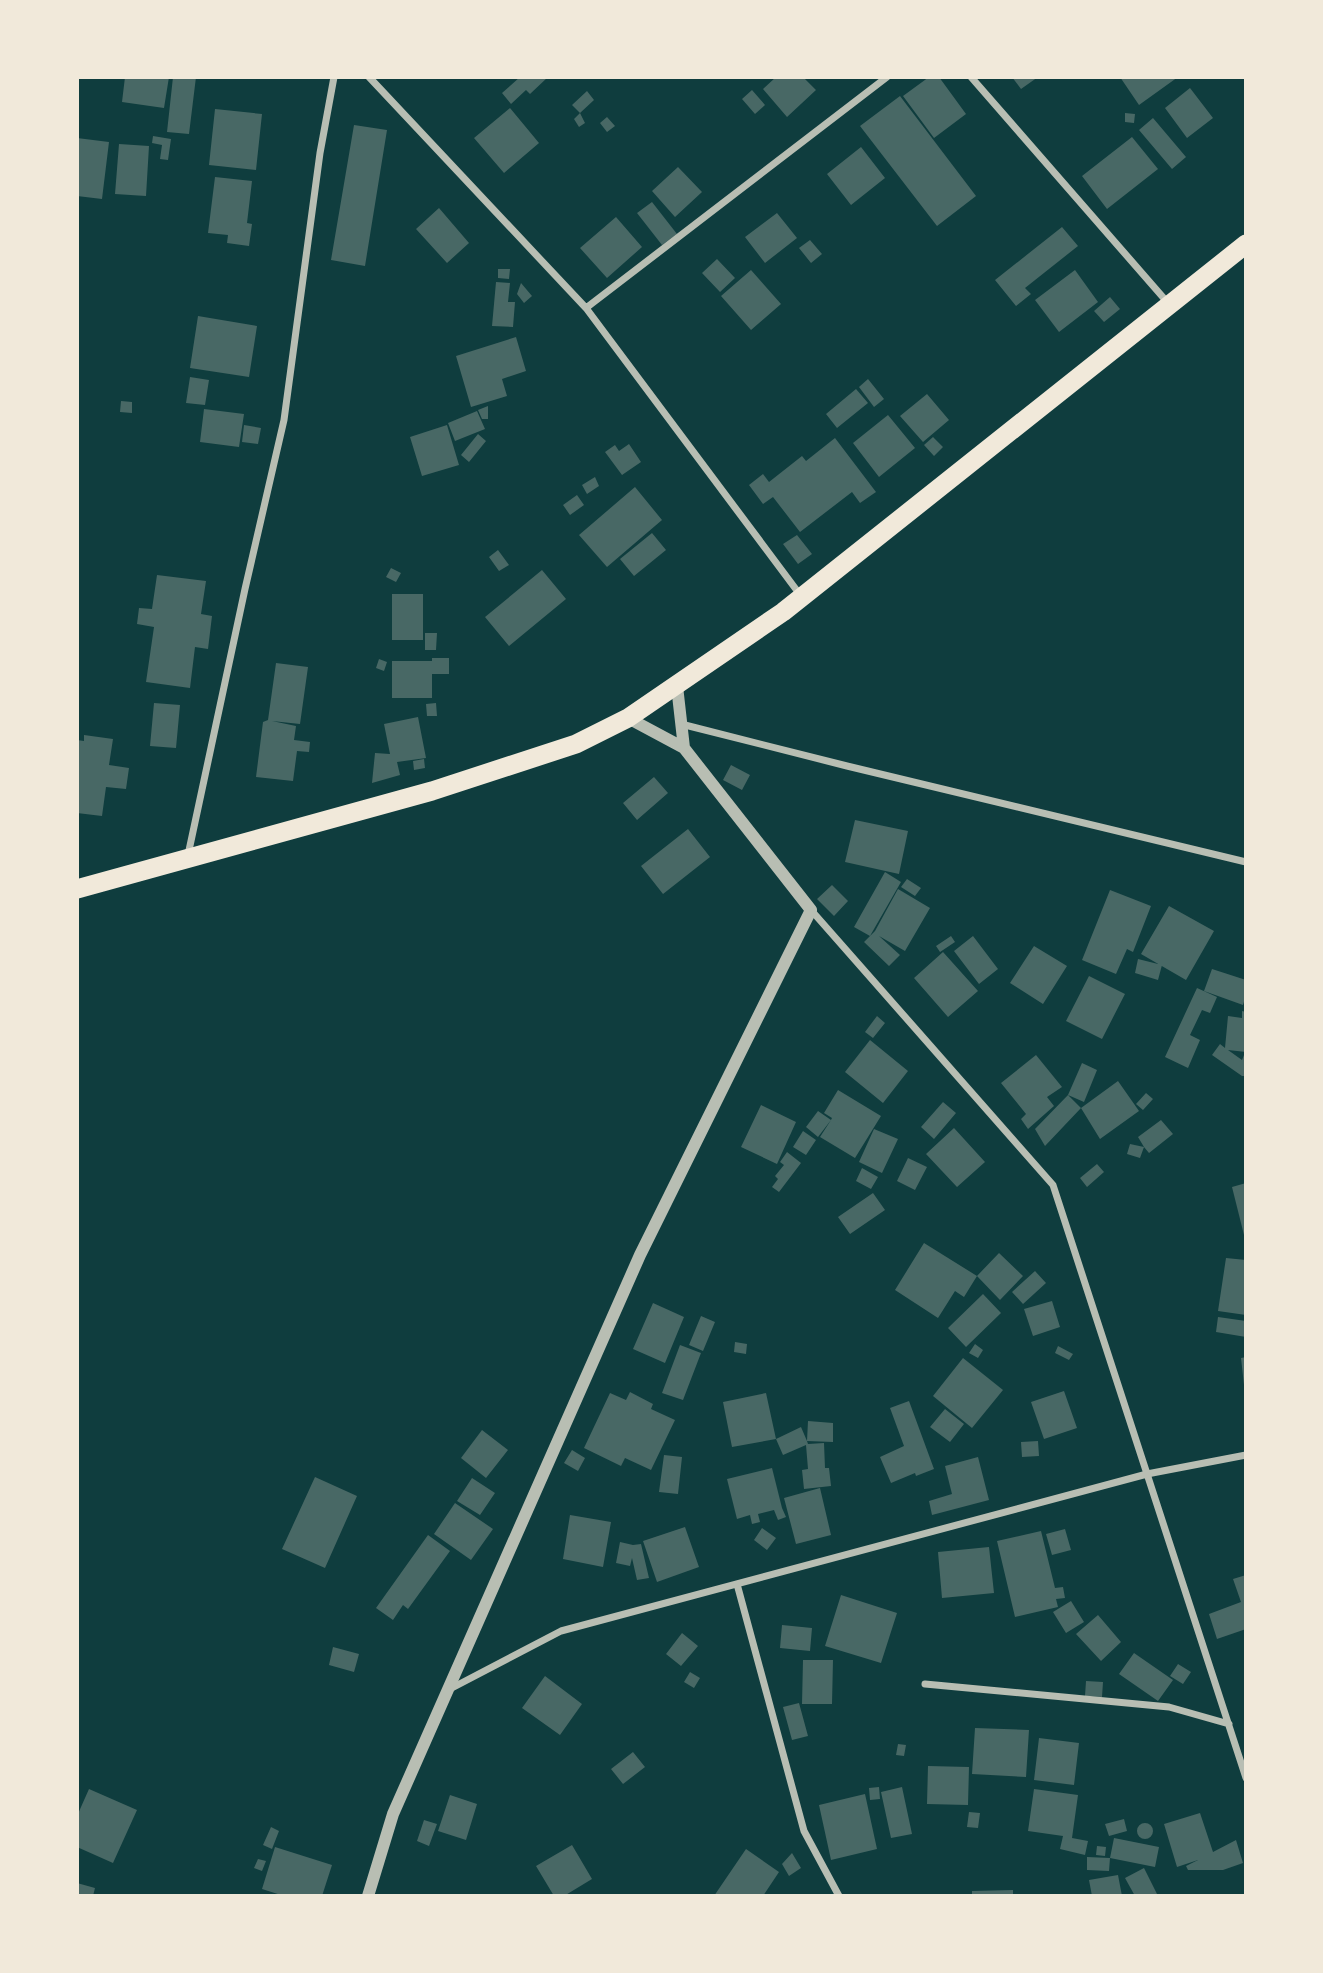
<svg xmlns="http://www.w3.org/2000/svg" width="1323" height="1973" viewBox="0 0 1323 1973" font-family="Raleway,sans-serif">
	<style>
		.building { fill: #486865 }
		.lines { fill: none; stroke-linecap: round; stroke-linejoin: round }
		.minor { stroke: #b8beb3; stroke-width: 7 }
		.tertiary { stroke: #b8beb3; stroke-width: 12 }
		.trunk { stroke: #f1e9da; stroke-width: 19 }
	</style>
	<rect width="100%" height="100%" fill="#0f3d3e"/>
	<path class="building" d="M125 77H169L164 108 122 102Z
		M173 77H196L189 134 167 132Z
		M520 77H548L530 94 526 90 511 104 502 93Z
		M776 77H803L816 90 787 117 763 89Z
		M929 77H939L966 114 934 138 903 96Z
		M1012 77H1038L1021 89Z
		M1120 77H1178L1139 105Z
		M1190 88 1213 118 1187 138 1165 108Z
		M752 90 765 105 755 114 742 99Z
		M587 91 594 100 580 113 585 123 579 127 574 119 580 113 572 105Z
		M900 96 976 196 937 226 860 126Z
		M510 108 539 143 504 173 474 138Z
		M215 109 262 114 256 170 209 165Z
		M1125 113 1135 114 1134 123 1125 122Z
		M607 117 615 126 607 132 600 123Z
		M1153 118 1186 157 1172 169 1139 130Z
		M354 125 387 130 365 266 331 260Z
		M153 136 171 139 168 160 160 159 162 145 152 143Z
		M1132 137 1158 169 1107 209 1082 176Z
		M77 138 109 142 102 199 77 196Z
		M119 144 149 146 146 196 115 194Z
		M861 147 885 178 851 205 827 174Z
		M678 167 702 192 675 217 652 191Z
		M215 177 252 181 247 223 252 224 249 246 227 243 228 235 208 233Z
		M652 202 677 234 662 245 637 213Z
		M439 208 469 243 447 263 416 229Z
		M777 213 797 238 765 263 745 237Z
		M616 217 642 247 607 278 580 248Z
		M1062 227 1078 246 1025 288 1031 294 1016 306 995 280Z
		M810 240 822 254 811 263 799 248Z
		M717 259 735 278 720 292 702 273Z
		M498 269H510L509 279 498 278Z
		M751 270 781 304 751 330 721 296Z
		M1075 270 1098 302 1059 332 1035 300Z
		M496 282 510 283 508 302H515L513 327 492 326Z
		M521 283 532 296 524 303 517 294Z
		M1110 297 1120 309 1104 322 1094 311Z
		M198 316 257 326 249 377 190 368Z
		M516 337 526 371 502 379 507 396 471 407 456 356Z
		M190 377 209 380 205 405 186 403Z
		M868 379 884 399 874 407 859 387Z
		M856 389 868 403 837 428 826 414Z
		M927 394 949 420 923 442 900 416Z
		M121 401 132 402V413L120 412Z
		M488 406V419H482L478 410Z
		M204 409 244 414 239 447 200 442Z
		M477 411 485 429 455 441 448 423Z
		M888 415 915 448 879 477 853 443Z
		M244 425 261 428 258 444 242 442Z
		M447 425 459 465 422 476 410 437Z
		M478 434 486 441 469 462 461 455Z
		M933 437 943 447 934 456 924 445Z
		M835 438 876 492 860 503 852 492 800 532 773 497 763 504 749 485 763 474 769 482 802 456 806 461Z
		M629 444 641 462 622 475 605 452 615 445 619 451Z
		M595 477 599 486 587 494 582 485Z
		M635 487 662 520 607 567 579 535Z
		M577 495 584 505 570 515 563 505Z
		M652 533 666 550 634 576 620 559Z
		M797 535 812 554 798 564 783 544Z
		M498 550 509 565 499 571 489 557Z
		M391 568 401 573 396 582 386 577Z
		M542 570 566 599 509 646 485 617Z
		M157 575 206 581 201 614 212 616 208 649 195 647 190 688 146 682 154 627 137 624 139 608 152 609Z
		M392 594H423V640H392Z
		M425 633H437L436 650H425Z
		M432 658H449V674H432V698H392V661H432Z
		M379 659 387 662 384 671 376 668Z
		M276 663 308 667 300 724 272 721 296 726 294 740 310 742 309 752 297 751 293 781 256 777 263 722 268 720Z
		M154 703 180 705 176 748 150 746Z
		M436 703 437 716H427L426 704Z
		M418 717 426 758 397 762 400 775 372 783 375 753 390 754 384 724Z
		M84 735 113 739 109 765 129 768 126 789 106 787 102 816 77 813V740L84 741Z
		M424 759 425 768 414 770 413 761Z
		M731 765 750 775 742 790 723 780Z
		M654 777 668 793 637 820 623 803Z
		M855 820 908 831 899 874 845 862Z
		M688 829 710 857 663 894 641 866Z
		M885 872 901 882 870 936 854 927Z
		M907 879 921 888 915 896 901 887Z
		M832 885 848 901 834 916 817 899Z
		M898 889 930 908 905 951 879 936 900 955 889 966 864 942 875 931Z
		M1110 890 1151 906 1133 952 1127 949 1116 974 1082 960Z
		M1169 906 1214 931 1186 980 1141 954Z
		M951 936 955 942 940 952 936 946Z
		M973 936 998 969 979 984 954 951Z
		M1034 946 1067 966 1043 1004 1010 983Z
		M943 952 978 991 948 1017 914 978Z
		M1138 959 1162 965 1158 980 1135 973Z
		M1212 969 1246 980V995L1243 1005 1204 991Z
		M1089 976 1125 994 1102 1039 1066 1021Z
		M1197 988 1217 997 1210 1013 1202 1010 1190 1035 1200 1040 1188 1068 1165 1057Z
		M1242 1011 1246 1012V1052L1228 1050 1242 1060 1244 1055H1246V1076H1242L1212 1055 1220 1044 1225 1048 1228 1016 1242 1018Z
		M877 1016 885 1023 873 1038 865 1032Z
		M870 1040 908 1071 883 1103 845 1072Z
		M1036 1055 1062 1087 1047 1097 1054 1106 1028 1129 1021 1119 1026 1114 1001 1083Z
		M1082 1063 1097 1070 1084 1102 1068 1095 1081 1108 1045 1146 1035 1129 1068 1095Z
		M1118 1081 1139 1111 1100 1139 1081 1108Z
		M838 1090 881 1116 855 1158 820 1137 831 1120 818 1137 806 1127 818 1111 831 1120 832 1118 824 1113Z
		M1146 1093 1153 1099 1143 1110 1136 1104Z
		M943 1102 956 1113 934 1139 921 1127Z
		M761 1105 796 1122 777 1164 741 1147Z
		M1161 1120 1173 1134 1149 1153 1144 1147 1138 1137Z
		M954 1128 985 1162 957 1187 926 1154Z
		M874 1129 898 1139 882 1173 859 1162Z
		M803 1131 816 1140 806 1155 793 1147Z
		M1130 1144 1144 1147 1140 1158 1127 1154Z
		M787 1152 801 1163 779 1192 772 1187 778 1179 775 1176 784 1165 780 1162Z
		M908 1158 927 1167 915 1190 897 1181Z
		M1097 1164 1104 1172 1087 1187 1080 1178Z
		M862 1168 878 1177 871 1189 856 1181Z
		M1246 1183V1239H1245L1232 1187Z
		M873 1193 885 1210 850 1234 838 1217Z
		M924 1243 977 1276 964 1297 955 1291 938 1318 895 1290Z
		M999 1253 1023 1276 1000 1300 977 1276Z
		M1226 1258 1246 1260V1315L1218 1311Z
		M1035 1271 1046 1283 1023 1304 1012 1292Z
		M983 1294 1001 1313 966 1347 948 1328Z
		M1052 1301 1060 1327 1033 1336 1024 1309Z
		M653 1303 684 1317 665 1363 633 1349Z
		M701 1316 715 1322 703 1351 689 1345Z
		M1218 1317 1246 1321V1337L1216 1332Z
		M735 1342 747 1344 746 1354 734 1352Z
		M975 1344 983 1350 978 1358 969 1353Z
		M680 1345 701 1353 683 1400 662 1393Z
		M1058 1346 1073 1354 1069 1360 1055 1353Z
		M1246 1357V1385H1244L1241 1358Z
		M963 1358 1003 1390 972 1428 933 1396Z
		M1064 1391 1077 1428 1044 1439 1031 1402Z
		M630 1392 653 1404 651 1409 675 1420 651 1470 625 1458 621 1466 584 1448 610 1393 626 1400Z
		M766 1393 776 1439 732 1447 723 1402Z
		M909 1401 934 1469 916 1476 915 1473 891 1483 880 1457 904 1446 890 1408Z
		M945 1409 964 1424 950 1442 930 1427Z
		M808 1421 833 1423V1442L807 1441 808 1444 824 1443 825 1468H829L831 1486 804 1489 802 1470 808 1469 806 1445 783 1455 776 1439 801 1427 807 1441Z
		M482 1430 508 1450 486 1478 461 1458Z
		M1038 1441 1039 1456 1022 1457 1021 1442Z
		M572 1450 585 1458 578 1471 564 1463Z
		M664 1455 682 1457 678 1494 659 1492Z
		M978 1457 989 1500 932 1515 929 1501 952 1494 945 1466Z
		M772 1468 782 1508 786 1517 778 1520 774 1510 758 1514 760 1522 752 1524 750 1515 737 1519 727 1479Z
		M315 1477 357 1496 325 1568 282 1549Z
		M472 1478 495 1493 480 1515 457 1501Z
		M820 1488 831 1535 796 1544 784 1498Z
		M455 1503 493 1529 471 1560 434 1534Z
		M570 1515 611 1522 603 1567 563 1559Z
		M685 1527 699 1567 657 1582 643 1541Z
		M762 1528 776 1538 767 1550 754 1540Z
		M1065 1529 1071 1550 1052 1555 1046 1534Z
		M1041 1531 1055 1588 1063 1587 1065 1598 1056 1599 1058 1607 1015 1617 997 1541Z
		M428 1535 450 1551 408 1609 403 1605 393 1620 376 1608Z
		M620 1542 633 1545 641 1544 649 1578 637 1580 632 1558 630 1566 616 1563Z
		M989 1547 994 1593 942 1598 938 1552Z
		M1246 1575V1629L1217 1639 1209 1614 1241 1602 1233 1579Z
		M841 1595 897 1613 881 1663 825 1646Z
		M1071 1601 1084 1622 1066 1633 1053 1612Z
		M1098 1615 1121 1642 1101 1661 1076 1634Z
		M782 1625 812 1628 810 1651 780 1648Z
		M682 1633 698 1646 681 1666 666 1654Z
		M333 1647 359 1654 354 1672 329 1665Z
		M1134 1653 1173 1680 1158 1701 1119 1674Z
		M803 1660H833L832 1704H802Z
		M1178 1664 1191 1672 1183 1684 1170 1676Z
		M690 1672 700 1678 694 1688 684 1682Z
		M545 1676 582 1704 560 1735 522 1708Z
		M1086 1681 1103 1682 1102 1697 1085 1696Z
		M799 1703 808 1736 792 1740 783 1707Z
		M975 1728 1029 1730 1026 1777 972 1774Z
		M1039 1738 1079 1743 1074 1785 1034 1780Z
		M898 1744 906 1745 904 1756 896 1755Z
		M633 1752 645 1767 623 1784 611 1769Z
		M928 1766 969 1767 968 1805 927 1804Z
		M879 1787 880 1799 870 1800 869 1788Z
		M902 1787 912 1834 891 1838 881 1792Z
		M89 1789 137 1810 113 1863 77 1847V1816Z
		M1034 1789 1078 1795 1072 1838 1088 1841 1085 1855 1060 1849 1063 1836 1028 1831Z
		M865 1794 877 1849 831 1860 819 1805Z
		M450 1795 477 1804 466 1840 438 1831Z
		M969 1812 980 1813 978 1828 967 1827Z
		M1200 1813 1213 1852 1236 1840 1243 1863 1223 1870H1188L1186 1866 1198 1860 1177 1867 1164 1824Z
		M1124 1819 1127 1831 1109 1836 1105 1824Z
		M424 1820 437 1824 429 1846 417 1841Z
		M1137 1831a8 8 0 1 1 16 0a8 8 0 1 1-16 0Z
		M271 1827 279 1831 272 1849 263 1845Z
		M1114 1838 1159 1847 1155 1867 1110 1858Z
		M572 1845 592 1879 564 1896H554L536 1866Z
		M1097 1846 1106 1847 1105 1856 1096 1855Z
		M275 1847 332 1865 322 1896H284L262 1889Z
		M746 1849 779 1872 763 1896H714Z
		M792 1853 801 1868 789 1876 782 1864Z
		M1087 1857 1110 1858 1109 1871 1087 1870Z
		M258 1859 266 1861 262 1871 254 1868Z
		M1144 1868 1158 1896H1135L1125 1878Z
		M1118 1875 1122 1896H1092L1089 1880Z
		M77 1883 95 1888 93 1896H77Z
		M1013 1890V1896H972V1891Z"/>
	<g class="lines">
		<path class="minor" d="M369 77 586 308 801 596
			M971 77 1168 303
			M586 308 887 77
			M681 724 847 766 1246 862
			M188 855 245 589 284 420 320 153 334 77
			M811 910 1053 1185 1246 1778
			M737 1584 804 1831 839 1896
			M925 1684 1169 1707 1229 1724
			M448 1690 561 1631 1147 1474 1246 1455"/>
		<path class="tertiary" d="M677 686 684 748
			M368 1896 393 1814 640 1255 811 910 684 748 628 718"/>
		<path class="trunk" d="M77 889 432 791 576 744 628 718 783 612 1246 244"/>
	</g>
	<rect width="1323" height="1973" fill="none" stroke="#f1e9da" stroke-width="158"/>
</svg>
